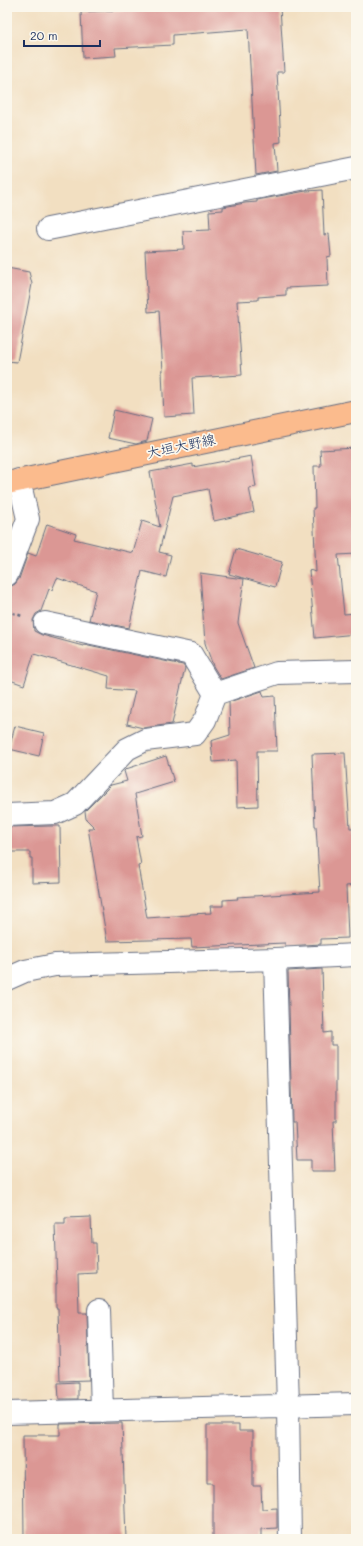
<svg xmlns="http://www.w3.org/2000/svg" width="363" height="1546" viewBox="0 0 363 1546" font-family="Mali,'Klee One',sans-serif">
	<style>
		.building { fill: #db9794 }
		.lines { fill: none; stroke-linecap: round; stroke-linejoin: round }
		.minor-casing { stroke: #666d81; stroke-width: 24 }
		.major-casing { stroke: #666d81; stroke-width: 24 }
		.path { stroke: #666d81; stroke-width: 2.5; stroke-dasharray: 3 3; stroke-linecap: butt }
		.minor { stroke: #fff; stroke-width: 22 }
		.major { stroke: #fbbb8d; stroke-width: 22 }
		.labels { text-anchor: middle; stroke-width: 3.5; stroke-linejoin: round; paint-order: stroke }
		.street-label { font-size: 14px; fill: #1b2f5e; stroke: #fbf7ec }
	</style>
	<rect width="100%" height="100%" fill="#fbf7ec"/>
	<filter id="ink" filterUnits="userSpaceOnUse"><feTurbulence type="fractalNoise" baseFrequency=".025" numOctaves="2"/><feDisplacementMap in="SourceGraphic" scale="8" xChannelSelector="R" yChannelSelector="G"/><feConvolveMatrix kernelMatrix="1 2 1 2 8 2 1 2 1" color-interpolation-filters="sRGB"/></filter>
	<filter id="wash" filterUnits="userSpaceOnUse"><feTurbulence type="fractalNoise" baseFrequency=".012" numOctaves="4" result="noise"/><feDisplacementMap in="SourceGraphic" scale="16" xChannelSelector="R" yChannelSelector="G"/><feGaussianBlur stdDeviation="0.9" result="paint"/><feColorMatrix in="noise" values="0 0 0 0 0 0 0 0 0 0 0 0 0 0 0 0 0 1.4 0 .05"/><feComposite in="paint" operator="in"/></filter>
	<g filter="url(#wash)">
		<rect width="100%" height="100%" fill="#f2dfc1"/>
		<g id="blocks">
			<path class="building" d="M143 7H280L284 72H277L281 142 275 143 277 171 256 175 248 29 173 35V45L115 48 116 56 83 58 81 12 143 9Z
				M322 190 324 235 329 234 331 256 327 257 328 286 286 288V295L258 297V300L237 301 242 375 192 378 194 415 164 417 162 371H163L159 311 148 312 145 251 184 249 183 231 210 230 209 211 223 210V207L245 203 257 202V200L306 191Z
				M7 268 29 272 32 284 17 362 7 361Z
				M114 410 152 419 147 441 136 444 108 438Z
				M356 448V554L338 555 344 614 356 613V634L315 638 309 570 316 572 313 508H315L314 466H321L320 450Z
				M251 456 256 487 249 488 254 512 214 521 208 489 173 496 159 552 171 555 166 577 142 571 129 628 89 620 96 591 57 578 52 590 49 589 41 611 36 614 33 620 34 631 42 635 83 646 84 644 183 665 185 668 172 724 143 728 127 724 135 691 108 689 109 676 34 654 24 685 7 679V594L9 587 15 584 19 579 28 553 36 556 47 524 76 534 74 539 133 553 142 521 160 527 150 472 193 464V467Z
				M236 549 282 562 275 587 229 574Z
				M200 573 244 579 238 623 254 668 221 679 213 666 205 643Z
				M262 691 264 697 275 696 277 751H257L258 806 237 807 236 760 213 762 211 741 230 735 229 702Z
				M15 726 44 733 39 756 9 749Z
				M345 753 350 828H353L356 879V885L346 886 348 938 321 939V944L285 946V943L192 947 191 939 107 941 88 828H95L86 819 85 811 111 785 127 781 124 771 126 769 166 756 174 782 135 794 142 836 136 837 141 865 138 866 147 918 190 915V914L211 913 210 906H223V900L238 899 237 897 320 892 316 826H315L312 754Z
				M49 826H60L61 882 32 883V858H30V852H7V827Z
				M322 969 324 1033 331 1032V1045H336V1121H333L335 1171H311V1160H297L295 1122H292L288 971Z
				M91 1217 92 1243H96L97 1273 78 1274 79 1313H87L89 1380 60 1381 58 1308H56V1284H57L55 1224H65V1218Z
				M78 1382V1399H59L58 1383Z
				M122 1423 126 1539H24L23 1435H60V1424Z
				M207 1425H239V1431H253V1486H261L262 1509 277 1508V1528L261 1529V1539H213V1483H207Z"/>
		</g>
	</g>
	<g filter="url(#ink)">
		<use href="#blocks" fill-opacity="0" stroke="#666d81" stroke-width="1"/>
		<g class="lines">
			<defs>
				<path id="minor" d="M48 229 356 168
					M7 575 28 519 19 480
					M45 623 191 654 215 694
					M7 815 55 813 75 804 127 749 145 740 195 734 205 720 215 694 277 673 356 671
					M275 959 288 1406 290 1539
					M7 979 25 971 55 965 275 959 356 955
					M99 1310 102 1411
					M7 1413 356 1404"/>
				<path id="major" d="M7 483 356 411"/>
			</defs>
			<use href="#minor" class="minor-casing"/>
			<use href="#major" class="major-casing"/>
			<path class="path" d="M7 611 22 616"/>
			<use href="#minor" class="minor"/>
			<use href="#major" class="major"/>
		</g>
	</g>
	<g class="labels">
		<g class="street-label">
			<text transform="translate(181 446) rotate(-12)" y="5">大垣大野線</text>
		</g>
	</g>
	<rect width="363" height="1546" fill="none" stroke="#fbf7ec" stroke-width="24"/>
	<path d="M24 40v6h76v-6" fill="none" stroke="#1b2f5e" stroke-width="2"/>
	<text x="30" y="40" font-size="12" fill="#1b2f5e" stroke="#fbf7ec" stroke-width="3" paint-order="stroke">20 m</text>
</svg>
